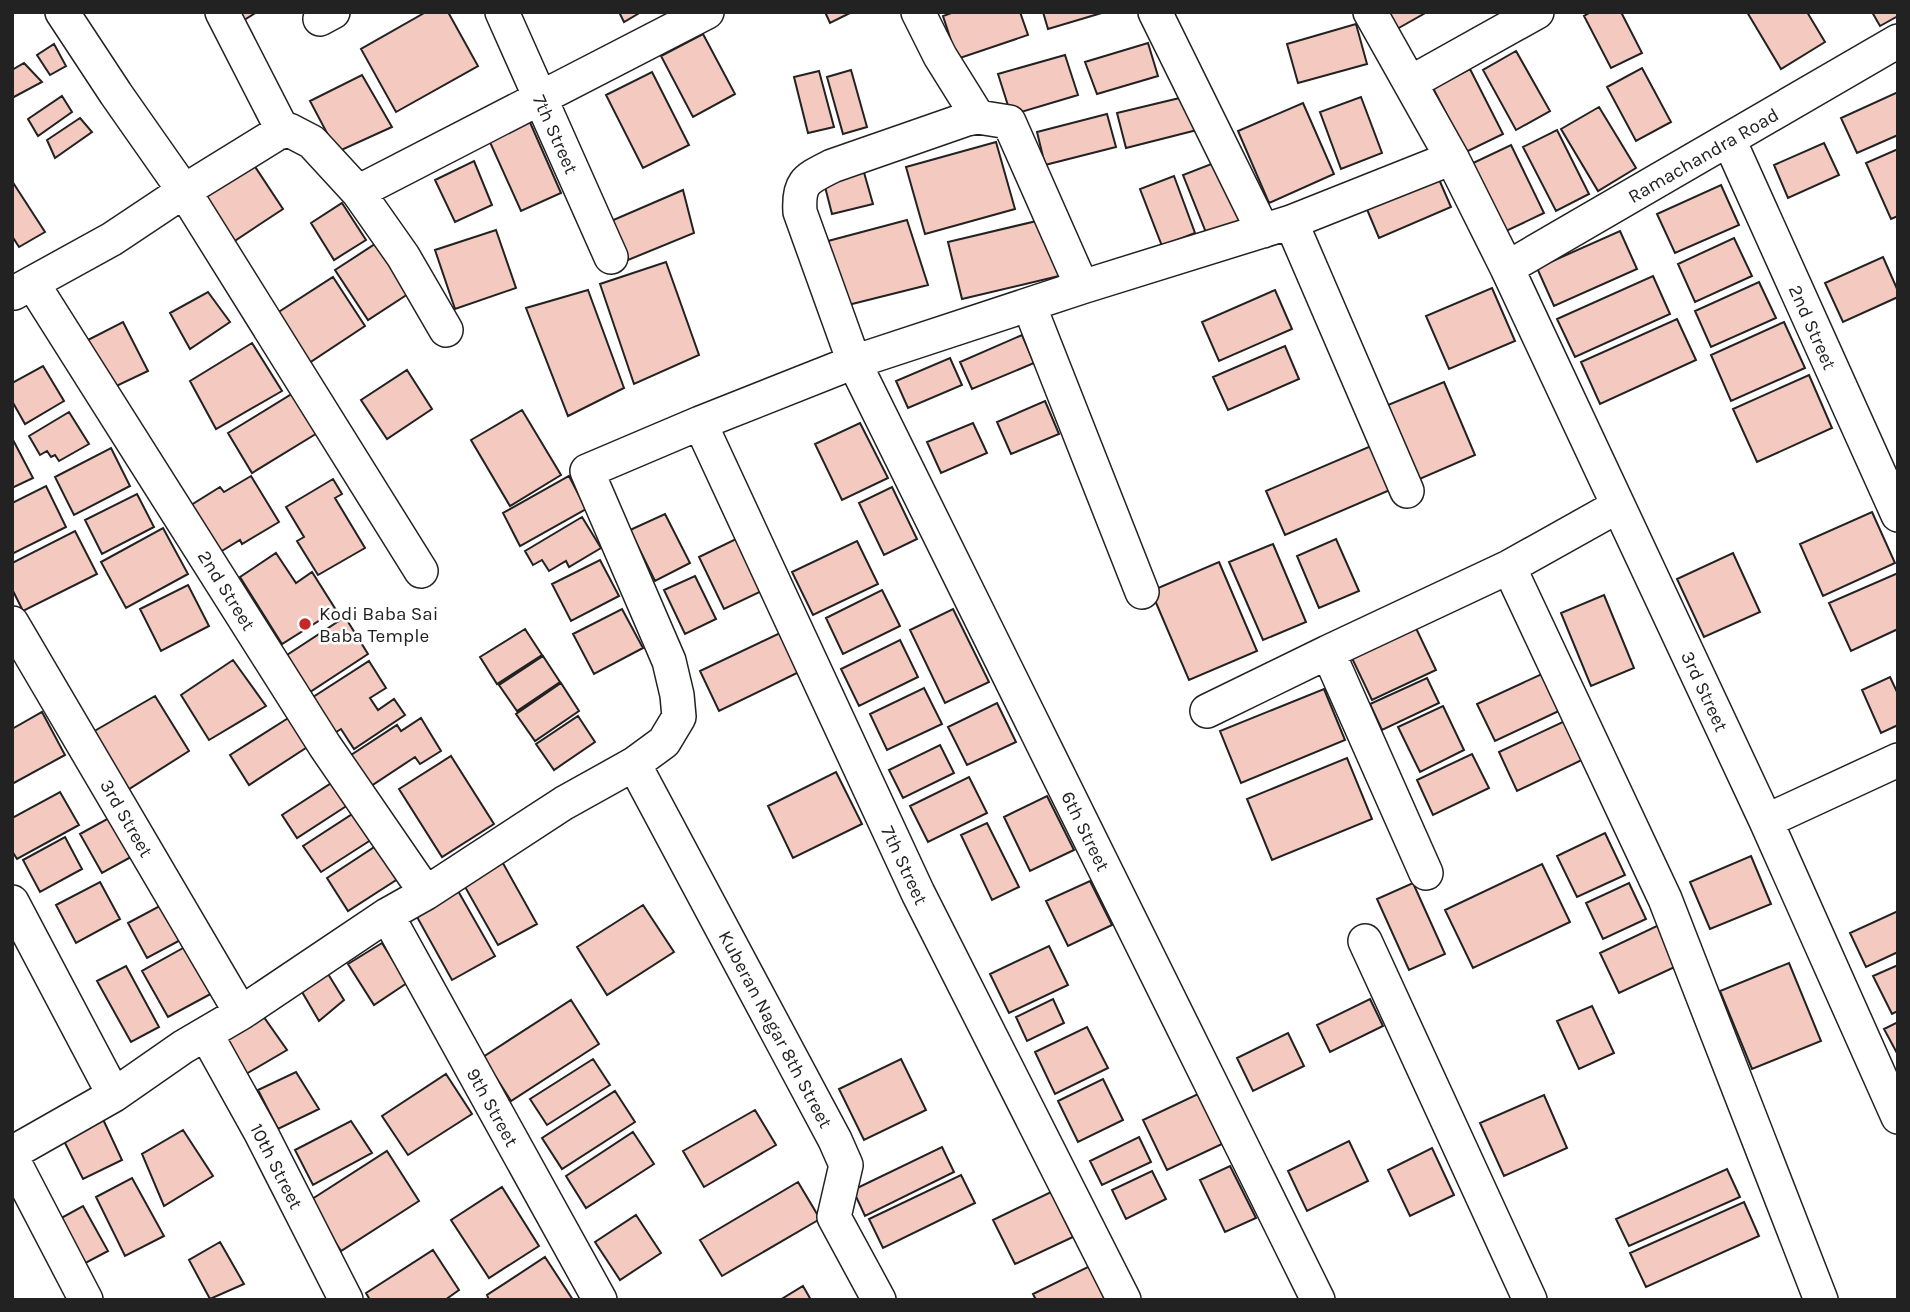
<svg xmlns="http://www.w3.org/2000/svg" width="1910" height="1312" viewBox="0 0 1910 1312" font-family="Karla,sans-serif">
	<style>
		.building { fill: #f3c9c0; stroke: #222; stroke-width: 2 }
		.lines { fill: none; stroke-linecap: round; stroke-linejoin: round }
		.minor-casing { stroke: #222; stroke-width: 36 }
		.minor { stroke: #fff; stroke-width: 33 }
		.poi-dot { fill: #c62828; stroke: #fff; stroke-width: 2.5 }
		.labels { text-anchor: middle; stroke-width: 5; stroke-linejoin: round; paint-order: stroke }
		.street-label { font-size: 19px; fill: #222; stroke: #fff }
		.poi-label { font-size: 19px; fill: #222; stroke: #fff; text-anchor: start }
	</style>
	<rect width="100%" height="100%" fill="#fff"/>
	<path class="building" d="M240 12H257L244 20Z
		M426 12H448L478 66 396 112 361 49Z
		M619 12H641L624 22Z
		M825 12H852L830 23Z
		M954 12H1020L1028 35 957 59 943 16Z
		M1043 12H1105L1048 29Z
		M1387 12H1427L1397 29Z
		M1591 12H1621L1642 53 1611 68 1584 16Z
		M1747 12H1807L1825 42 1781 69Z
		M1872 12H1898V16L1880 26Z
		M1356 24 1367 64 1298 83 1287 44Z
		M703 34 735 94 693 117 661 56Z
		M1148 43 1158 76 1097 94 1085 62Z
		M54 44 66 66 50 75 37 55Z
		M1516 51 1550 111 1516 130 1483 70Z
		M1065 55 1078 95 1011 115 998 74Z
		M24 63 42 82 12 98V70Z
		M1642 68 1671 122 1636 141 1607 87Z
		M1470 69 1503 134 1466 152 1433 88Z
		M851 70 867 127 843 134 827 77Z
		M819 71 834 127 808 133 794 77Z
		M652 72 689 145 643 168 606 95Z
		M362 75 392 127 337 152 310 101Z
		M1898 92V135L1857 153 1841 118Z
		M62 96 72 112 38 136 28 119Z
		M1188 96 1197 130 1126 148 1117 113Z
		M1361 97 1382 153 1341 169 1320 112Z
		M1303 103 1334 174 1269 203 1238 131Z
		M1599 107 1636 168 1598 191 1561 129Z
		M525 111 561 193 521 211 484 129Z
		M1107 114 1116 147 1045 165 1037 132Z
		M80 118 92 132 55 158 47 140Z
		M1557 130 1589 194 1556 211 1523 147Z
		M996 142 1015 209 925 234 906 167Z
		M1824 143 1839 175 1788 198 1774 165Z
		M1511 145 1544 213 1504 232 1471 164Z
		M1898 149V216L1891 219 1866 163Z
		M248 156 283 209 227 246 192 192Z
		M474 161 492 205 455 222 435 180Z
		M1219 161 1243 221 1207 235 1183 175Z
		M863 169 873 204 832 214 823 179Z
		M1174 176 1195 233 1162 246 1140 189Z
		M1438 177 1451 207 1379 238 1366 207Z
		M12 181 45 232 19 247 12 236Z
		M1721 185 1739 225 1675 253 1657 214Z
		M683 190 694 233 628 260 611 221Z
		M342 203 366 240 334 260 311 223Z
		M1045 219 1059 276 962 299 948 242Z
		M907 220 928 285 844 306 828 241Z
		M496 230 516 288 455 309 435 250Z
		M1620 231 1637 269 1554 306 1537 268Z
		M1734 238 1752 276 1695 302 1678 264Z
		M375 244 408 294 368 320 335 270Z
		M1883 257 1898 291V297L1843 322 1825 283Z
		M666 262 699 355 634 384 600 284Z
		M1653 276 1670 314 1575 357 1557 319Z
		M333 277 365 326 306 365 274 315Z
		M1759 282 1776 318 1711 347 1695 311Z
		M1492 288 1515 341 1449 369 1426 316Z
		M588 290 624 388 568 416 526 308Z
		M1275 290 1292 329 1219 361 1202 322Z
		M208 292 230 322 190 349 170 313Z
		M1677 319 1696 360 1600 404 1581 362Z
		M123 322 148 371 108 390 84 342Z
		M1784 322 1805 368 1731 401 1711 355Z
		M1022 335 1034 363 972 389 960 362Z
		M252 343 282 391 216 429 190 381Z
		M1285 346 1299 379 1228 410 1213 377Z
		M950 358 962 385 908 408 896 381Z
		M43 366 64 401 25 424 12 401V383Z
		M407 370 432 409 387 439 361 400Z
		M1809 375 1832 428 1757 462 1733 409Z
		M1444 382 1475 455 1415 481 1383 407Z
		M295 392 319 432 252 473 228 433Z
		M1045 401 1059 434 1011 454 997 422Z
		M522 410 561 475 510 506 471 440Z
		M69 412 89 444 59 461 55 455 51 457 47 451 40 455 29 436Z
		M860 423 888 478 842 500 815 444Z
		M973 423 987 453 941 473 927 442Z
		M12 438 33 478 12 488Z
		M1371 446 1390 490 1285 535 1266 491Z
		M111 448 130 486 74 515 55 477Z
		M251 476 279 522 242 544 240 540 212 557 183 510 220 487 224 492Z
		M569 476 586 509 520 546 503 513Z
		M333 479 342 494 335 498 365 548 318 575 297 541 304 537 286 507Z
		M46 486 66 527 12 554V503Z
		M892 487 917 539 884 555 859 503Z
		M137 494 154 527 102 554 85 520Z
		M1872 512 1895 563 1823 596 1800 544Z
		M665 514 690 563 655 581 630 530Z
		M582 517 601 548 569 567 566 561 549 571 542 560 533 565 525 551Z
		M163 528 188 574 126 608 101 562Z
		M75 531 97 574 23 611 12 589V563Z
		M738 538 764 590 724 609 699 557Z
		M1336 539 1359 591 1319 608 1297 556Z
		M857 541 878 584 813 615 792 572Z
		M1273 544 1306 622 1263 640 1229 562Z
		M276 553 296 583 312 572 336 610 282 644 240 577Z
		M1733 553 1760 612 1704 637 1677 579Z
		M600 560 619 596 571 621 552 584Z
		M1219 562 1257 651 1189 680 1151 591Z
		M1898 573V629L1851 651 1829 603Z
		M695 576 716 619 685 634 664 590Z
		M188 585 209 626 161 651 140 609Z
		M882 590 900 626 843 654 826 618Z
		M1604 595 1634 668 1591 686 1561 613Z
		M622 609 643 648 594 674 573 634Z
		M953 609 989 682 945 703 910 630Z
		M345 617 368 654 310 692 287 655Z
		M1414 624 1436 670 1372 700 1350 654Z
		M525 629 542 655 497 684 480 657Z
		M780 633 799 672 719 711 700 671Z
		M900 640 918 677 859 706 841 669Z
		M543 656 560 682 517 711 499 685Z
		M233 660 266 706 209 740 181 695Z
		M369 661 386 688 370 698 378 710 394 699 405 715 354 749 341 729 333 734 310 699Z
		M1544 673 1561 710 1495 741 1477 704Z
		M1890 677 1898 694V725L1881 733 1862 690Z
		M1427 678 1439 703 1382 730 1370 704Z
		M561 683 579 711 535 741 516 714Z
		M924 688 942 724 887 750 870 714Z
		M1324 689 1345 740 1241 783 1220 731Z
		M155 696 189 751 126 791 91 733Z
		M997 703 1016 742 967 765 948 727Z
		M1443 706 1464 750 1420 772 1398 727Z
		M42 712 65 755 12 784V729Z
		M293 715 312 744 249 785 230 755Z
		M578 716 595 742 554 770 536 744Z
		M421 718 441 751 420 764 415 757 371 786 351 755 397 725 401 731Z
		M1567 720 1586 758 1517 791 1499 752Z
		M940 745 954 773 903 798 889 770Z
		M1472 754 1489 788 1433 815 1417 780Z
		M451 756 494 824 442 857 399 789Z
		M1347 758 1372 819 1272 860 1247 799Z
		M836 772 862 824 793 858 768 806Z
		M969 777 987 813 928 842 910 806Z
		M333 782 348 805 297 838 282 815Z
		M60 792 79 825 17 859 12 851V818Z
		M1047 796 1074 850 1030 871 1004 817Z
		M357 811 374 838 321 872 303 846Z
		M118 813 140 852 102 873 80 834Z
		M987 823 1019 887 992 900 961 835Z
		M1605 833 1625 875 1577 897 1557 856Z
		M65 837 82 869 40 892 23 860Z
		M382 842 404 875 348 911 327 878Z
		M495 849 537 924 498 945 456 871Z
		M1751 856 1771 904 1710 929 1690 882Z
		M1542 864 1570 922 1473 968 1445 910Z
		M449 875 495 956 452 980 407 899Z
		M1090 881 1112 925 1068 946 1046 901Z
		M100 882 120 919 76 943 56 905Z
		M1413 883 1445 954 1409 970 1377 899Z
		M1629 883 1646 919 1603 939 1586 903Z
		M169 901 188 936 147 958 128 923Z
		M643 905 674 952 607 995 577 947Z
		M1898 911V952L1866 967 1850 933Z
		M1661 924 1679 965 1619 993 1600 953Z
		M192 943 218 990 168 1017 142 971Z
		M382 943 407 983 374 1005 348 964Z
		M1049 946 1068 985 1009 1013 990 974Z
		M1789 963 1821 1041 1752 1069 1720 991Z
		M1898 965V1011L1892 1014 1873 976Z
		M126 966 159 1027 131 1042 97 981Z
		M325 969 344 1000 319 1021 298 985Z
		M1053 999 1064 1023 1027 1041 1016 1017Z
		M1370 999 1383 1026 1330 1052 1317 1025Z
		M571 1000 599 1044 511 1101 483 1057Z
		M1592 1006 1614 1053 1579 1069 1557 1021Z
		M261 1013 287 1050 246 1074 219 1036Z
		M1898 1022V1055L1884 1029Z
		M1087 1027 1108 1068 1055 1094 1035 1052Z
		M1288 1033 1304 1066 1253 1091 1237 1058Z
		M593 1059 610 1085 547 1125 530 1099Z
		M901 1059 926 1110 864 1140 839 1089Z
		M296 1072 319 1109 278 1129 258 1090Z
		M446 1074 472 1114 408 1155 382 1116Z
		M1103 1079 1123 1120 1078 1142 1058 1101Z
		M615 1091 635 1122 562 1169 542 1138Z
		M1198 1094 1222 1144 1167 1170 1143 1120Z
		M1544 1095 1567 1148 1504 1176 1480 1123Z
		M755 1110 776 1145 704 1187 683 1151Z
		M101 1115 122 1160 83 1179 61 1135Z
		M351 1121 372 1153 313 1185 295 1150Z
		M183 1130 213 1176 164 1206 142 1154Z
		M633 1132 654 1164 586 1208 566 1176Z
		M1139 1137 1151 1162 1102 1185 1090 1161Z
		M1349 1141 1368 1181 1307 1211 1288 1171Z
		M942 1147 954 1172 865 1216 853 1190Z
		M1432 1148 1454 1195 1410 1216 1388 1170Z
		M387 1151 419 1201 341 1251 309 1201Z
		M1230 1166 1256 1218 1225 1232 1200 1180Z
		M1727 1169 1740 1197 1629 1246 1616 1219Z
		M1152 1171 1166 1199 1126 1219 1112 1190Z
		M961 1175 975 1203 883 1248 869 1219Z
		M132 1178 164 1236 125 1256 96 1197Z
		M798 1182 820 1219 722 1276 700 1240Z
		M502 1187 539 1246 489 1278 451 1220Z
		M1051 1192 1073 1237 1015 1264 993 1220Z
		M1744 1202 1759 1236 1646 1287 1630 1253Z
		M83 1206 108 1251 78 1267 54 1222Z
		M636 1215 661 1253 620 1280 595 1242Z
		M220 1242 244 1284 210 1299 189 1260Z
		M433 1250 459 1290 445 1300H370L366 1293Z
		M545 1257 573 1300H489L487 1295Z
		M1094 1264 1112 1300H1036L1033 1294Z
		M803 1286 811 1300H780Z"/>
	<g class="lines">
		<defs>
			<path id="minor" d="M62 12 116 94 184 191 421 571
				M222 12 283 131
				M502 12 611 257
				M918 12 940 56 978 117 1009 122 1082 287
				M1155 12 1263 231
				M1370 12 1452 158 1507 268 1766 821 1898 1117
				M320 19 333 12
				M1410 83 1537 12
				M978 117 967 119 832 166C807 179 798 181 800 212L854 362 1318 1300
				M1729 140 1898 515
				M358 192 707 12
				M1291 222 1407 491
				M1507 268 1898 41
				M33 284 325 746 426 893
				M14 293 112 239 184 191 278 133 289 130 312 142 358 192 403 256 446 330
				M1029 305 1142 592
				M700 423 918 893 1124 1300
				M1509 567 1665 899 1821 1300
				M12 623 241 1013
				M1207 711 1328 652
				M634 764 835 1140 846 1165 834 1217 879 1300
				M1766 821 1898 760
				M1426 873 1328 652 1509 567 1618 506
				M12 902 114 1095
				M387 915 600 1300
				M1365 941 1530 1300
				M206 1034 261 1133 346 1300
				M12 1153 114 1095 183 1047 241 1013 387 915 426 893 564 803 634 764 664 742 679 717 677 695 669 661 587 471 700 423 854 362 1082 287 1291 222 1452 158
				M12 1158 86 1300"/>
		</defs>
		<use href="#minor" class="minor-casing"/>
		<use href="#minor" class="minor"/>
	</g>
	<circle class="poi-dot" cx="305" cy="624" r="7"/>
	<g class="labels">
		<g class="street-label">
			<text transform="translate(556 134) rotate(66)" y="7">7th Street</text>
			<text transform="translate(1703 155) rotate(-30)" y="7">Ramachandra Road</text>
			<text transform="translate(1813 327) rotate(66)" y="7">2nd Street</text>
			<text transform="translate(227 590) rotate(58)" y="7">2nd Street</text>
			<text transform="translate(1705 691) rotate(65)" y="7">3rd Street</text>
			<text transform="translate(127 818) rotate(60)" y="7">3rd Street</text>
			<text transform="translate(1086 831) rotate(64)" y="7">6th Street</text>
			<text transform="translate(905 865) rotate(65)" y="7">7th Street</text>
			<text transform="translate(776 1029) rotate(62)" y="7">Kuberan Nagar 8th Street</text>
			<text transform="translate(493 1107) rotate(61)" y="7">9th Street</text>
			<text transform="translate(277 1166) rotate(63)" y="7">10th Street</text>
		</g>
		<g class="poi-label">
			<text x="319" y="620">Kodi Baba Sai<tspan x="319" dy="22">Baba Temple</tspan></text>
		</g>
	</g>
	<rect width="1910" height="1312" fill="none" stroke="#222222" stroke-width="28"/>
</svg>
